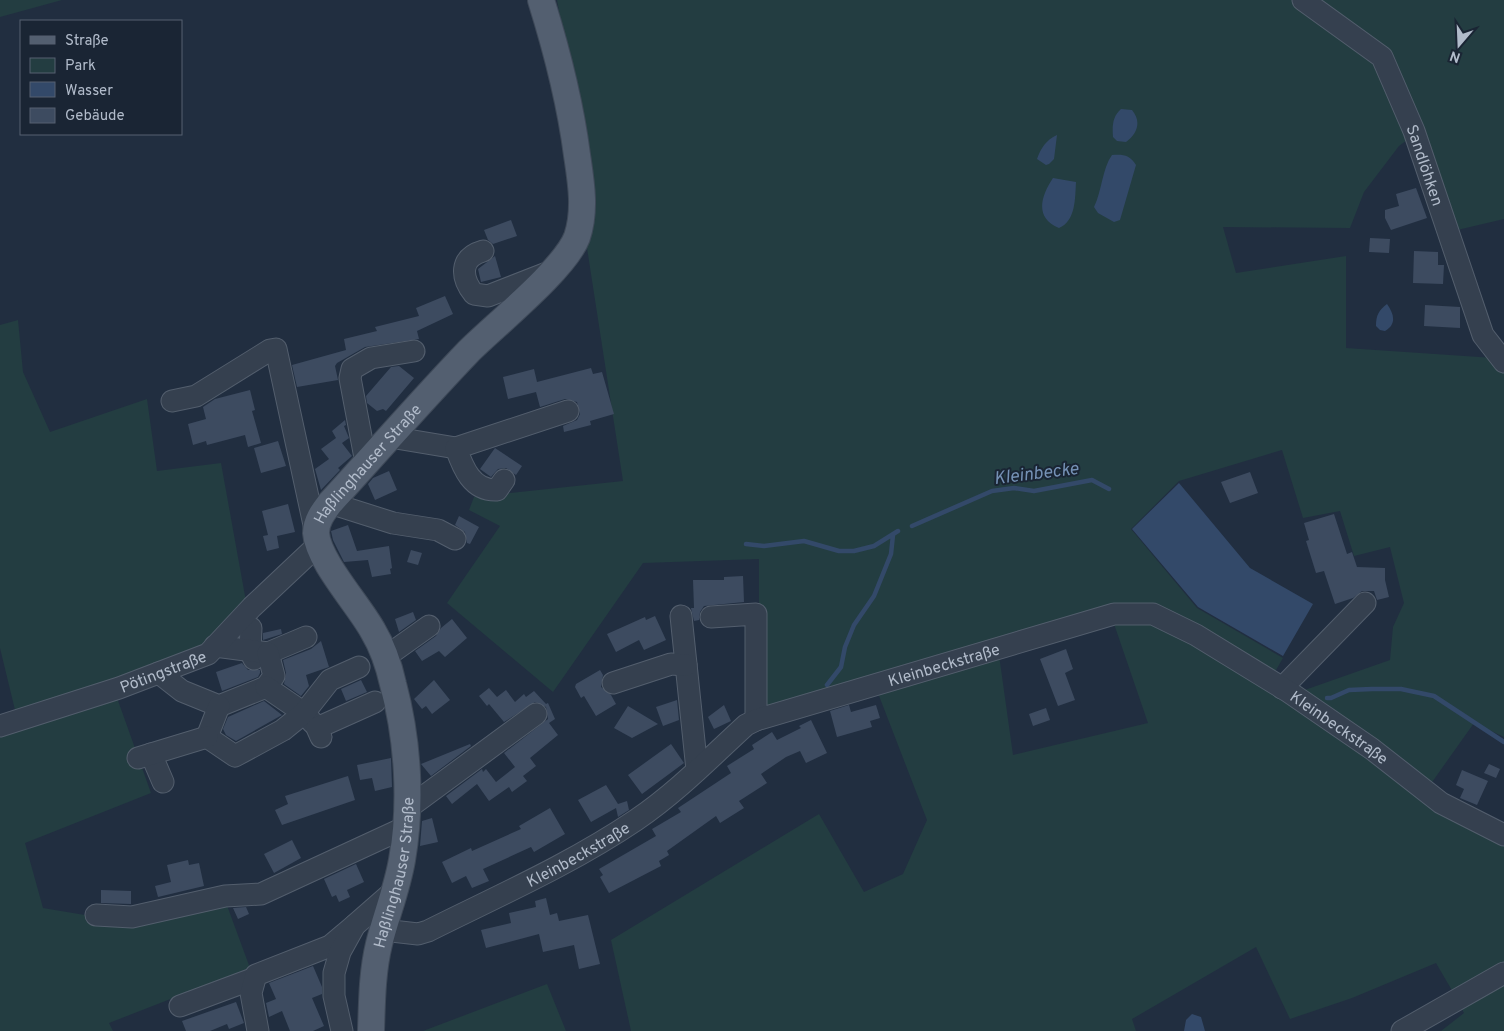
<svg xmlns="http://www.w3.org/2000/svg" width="1504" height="1031" viewBox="0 0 1504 1031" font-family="Overpass,sans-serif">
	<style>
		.green { fill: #233d41 }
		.water { fill: #334969 }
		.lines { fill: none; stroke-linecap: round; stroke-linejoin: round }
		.stream { stroke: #334969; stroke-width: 4.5 }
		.building { fill: #3d4b60 }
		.minor-casing { stroke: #535e6d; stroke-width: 23 }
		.major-casing { stroke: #3e4958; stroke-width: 28 }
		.minor { stroke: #35404f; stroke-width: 21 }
		.major { stroke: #535f70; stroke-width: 26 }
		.labels { text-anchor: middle; stroke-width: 4; stroke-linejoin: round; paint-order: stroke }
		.street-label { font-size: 16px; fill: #b1bbca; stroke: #1a2534 }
		.water-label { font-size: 18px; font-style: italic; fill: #7591b5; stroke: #1a2534 }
	</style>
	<rect width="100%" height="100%" fill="#212e40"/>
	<path class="green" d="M0 0H62L0 17Z
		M557 0H1504V219L1453 231 1419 131 1399 146 1364 192 1350 228 1223 227 1236 273 1346 256V348L1494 358 1504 364V737L1474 723 1430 785 1299 692 1390 660 1393 627 1404 603 1390 547 1354 556 1340 511 1303 518 1282 450 1179 481 1131 529 1197 608 1283 658 1272 677 1153 611 759 715V559L643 563 553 692 447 603 500 526 469 510 474 497 623 481 585 235 565 44Z
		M18 320 23 372 50 432 147 399 157 471 221 463 247 607 195 654 16 714 0 648V325Z
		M1153 619 1504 839V963L1457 999 1436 963 1352 998 1290 1019 1256 947 1132 1019 1136 1031H631L611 940 819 814 864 892 903 874 927 820 876 688 999 655 1013 755 1148 723 1113 621Z
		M116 695 151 793 25 843 43 908 97 917 225 900 250 968 109 1023 113 1031H0V732Z
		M1504 977V1031H1441L1464 1013 1459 1003Z
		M547 984 566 1031H423Z"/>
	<path class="water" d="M1121 109 1132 110C1142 122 1137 134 1126 142L1117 141 1113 137C1112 125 1113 116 1121 109Z
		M1057 135 1054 159 1049 164 1046 165 1037 159C1041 148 1046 140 1057 135Z
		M1112 155C1123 154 1130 155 1136 165L1120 220 1114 222 1098 213 1094 207C1102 191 1102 169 1112 155Z
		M1053 178 1076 182C1075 198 1076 221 1059 228 1034 218 1041 196 1053 178Z
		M1387 304C1394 314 1397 324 1385 331L1380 330 1376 326C1376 315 1379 310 1387 304Z
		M1179 483 1250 568 1313 604 1283 656 1198 607 1132 529Z
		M1192 1014 1201 1017 1205 1031H1184L1186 1020Z"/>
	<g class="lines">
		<path class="stream" d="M912 526 992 491 1014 488 1034 491 1092 480 1109 489
			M746 544 764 546 804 541 839 551H854L874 546 898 531
			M827 685 841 667 845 647 854 625 874 596 891 554 893 535
			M1327 698H1331L1349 690 1372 689H1401L1434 696 1504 742"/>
	</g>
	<path class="building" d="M1416 188 1427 218 1391 230 1385 218V210L1399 206 1396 194Z
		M511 220 517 236 493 244 488 240 484 230Z
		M1370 238 1390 239 1389 253 1369 252Z
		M1414 251 1438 252V265H1444L1443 284 1413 283Z
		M495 256 501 277 481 282 478 269Z
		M445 296 453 314 417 331 419 339 365 347 337 363 335 366 338 380 297 387 292 365 346 350 344 339 377 331 375 327 419 316 416 308Z
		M1425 305 1460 307V328L1424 326Z
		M399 366 414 378 386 411 383 409 377 411 367 403 366 396 391 367Z
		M591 368 593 374 602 372 614 414 590 421 591 425 564 432 563 426 577 420 580 414 577 402 565 399 540 407 536 392 508 399 503 377 534 369 537 382Z
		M250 390 255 410 252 411 261 443 248 447 245 435 207 445 206 441 193 445 188 424 206 419 203 407 215 399Z
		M345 420 346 425 344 426 349 438 342 443 352 456 338 468 340 470 321 490 315 469 329 459 321 449 336 438 332 431Z
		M278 441 286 466 261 473 254 448Z
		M495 448 522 466 516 475 506 468 498 469 491 477 480 469Z
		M389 471 397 490 375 500 368 484 373 478Z
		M1250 472 1258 493 1230 503 1221 482Z
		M288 504 295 532 277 536 279 548 267 551 263 536 268 535 262 511Z
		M1334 514 1347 554 1352 552 1357 567 1385 568V580L1389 597 1377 600 1374 591H1362L1353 598 1335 604 1324 571 1316 573 1306 541 1309 540 1304 523Z
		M459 516 479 527 470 544 467 543 465 532 455 525Z
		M348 525 357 551 389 546 392 568 390 569 391 574 372 577 368 560 344 562 333 540 331 531Z
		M411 550 422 553 418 565 407 562Z
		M743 576 744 602 704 606 700 612 699 620 694 621 691 608H694L693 580H724V577Z
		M413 612 416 620 399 632 395 619Z
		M655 616 666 640 644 650 639 640 616 652 607 634 645 617 646 620Z
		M452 619 467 638 445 657 439 651 422 661 415 651 436 636 441 628Z
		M281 629 282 634 263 640V633Z
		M321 641 329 667 306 675 309 686 301 696 284 684 286 673 283 660 311 649Z
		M1066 649 1073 669 1065 673 1075 700 1058 706 1040 659Z
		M242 663 248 670H260V673L258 677 222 691 216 672Z
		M600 670 603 675 601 687 611 695 616 704 596 716 584 696 581 698 575 687 576 684Z
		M361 680 367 692 346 701 341 689Z
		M434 680 450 700 432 714 426 706 422 709 414 699Z
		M489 688 497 697 506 690 515 702 524 694 526 697 534 691 546 704 548 703 555 719 549 723 558 735 530 758 536 766 523 776 527 781 512 792 509 787 489 801 477 784 452 804 446 796 482 769 483 772 486 769 496 782 515 767 504 753 548 719 546 707 535 702 504 722 489 704 487 706 479 696Z
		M677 700 679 720 663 726 656 707Z
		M264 701 282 715 236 741 226 735 223 729 228 717Z
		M724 705 731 721 714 729 708 717Z
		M849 705 851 712 876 705 880 718 870 721 872 727 837 737 830 711Z
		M628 706 658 724 632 738 614 728Z
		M1046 708 1050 720 1033 726 1029 714Z
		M811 720 827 753 806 763 800 751 786 757 761 774 767 783 739 801 744 808 720 823 716 816 667 851 669 855 659 861 661 866 609 893 600 877 603 875 599 869 656 836 652 829 681 812 678 808 731 773 727 766 754 749 752 745 772 732 777 740 801 728 799 726Z
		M470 744 471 746 431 776 421 764Z
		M671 744 684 763 642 794 628 775Z
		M391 758 392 787 375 791 372 778 360 780 357 765Z
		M1489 764 1500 769 1496 778 1484 773Z
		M1462 770 1488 781 1477 805 1460 798 1464 789 1456 785Z
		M348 776 355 800 282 825 275 810 288 804 285 796Z
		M606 785 618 804 627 801 629 810 618 817 616 808 591 822 578 800Z
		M550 808 565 834 534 852 531 847 483 869 489 881 472 888 466 876 452 883 442 862 471 848 472 851 521 829 519 826Z
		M432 818 438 842 420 846 422 821Z
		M292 840 301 858 274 873 264 854Z
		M188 860 189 865 199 863 204 886 158 897 155 886 171 882 167 865Z
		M356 864 364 882 347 890 350 897 339 902 336 895 332 897 324 879Z
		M101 890 131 891V904L101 903Z
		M546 898 550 915 557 913 559 921 588 915 600 964 579 969 574 945 543 952 539 934 486 948 481 930 511 923 509 913 536 907 535 901Z
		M246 907 249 914 238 919 233 908Z
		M313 966 322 987V994L312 998 324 1026 313 1031H290L282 1011 269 1017 266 1003 276 999 269 983Z
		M236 1002 244 1023 229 1029 227 1024 210 1031H186L182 1021Z"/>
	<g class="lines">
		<defs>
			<g id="minor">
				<path id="s1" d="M1303 0 1382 57 1414 131 1483 335 1504 362"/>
				<path d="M483 251C459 258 461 278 474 294L488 296 552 271"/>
				<path d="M172 401 196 396 270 350 276 349 316 534"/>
				<path d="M390 437 456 448"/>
				<path d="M366 463 350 378 352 369 371 358 414 351"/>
				<path d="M504 480 497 490C472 491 463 468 456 448L568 411"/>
				<path d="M330 503 393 523 438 530 455 539"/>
				<path d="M681 616 697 770"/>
				<path d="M711 617 756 614V720"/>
				<path d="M251 628 250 651 254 659"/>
				<path d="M215 646 268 653 306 637"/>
				<path d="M384 658 429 626"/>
				<path d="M159 673 182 691 219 706 266 687 274 676 268 653"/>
				<path d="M613 683 671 664 686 665"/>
				<path d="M266 687 304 713 313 723"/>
				<path d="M1282 688 1365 603"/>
				<path d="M219 706 207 737 235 756 283 730 304 713 330 680 359 667"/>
				<path id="s2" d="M0 726 119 688 208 654 252 607 319 544"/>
				<path d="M321 737 317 728 375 702"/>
				<path d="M151 754 163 782"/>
				<path d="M138 758 207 737"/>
				<path d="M408 808 536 714"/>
				<path d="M96 915 132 917 225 896 261 894 406 827"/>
				<path id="s3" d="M383 930 418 934 428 931C498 896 571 864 636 820 676 793 711 757 746 725L756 720 1114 614H1153L1196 635 1289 692 1372 749 1441 803 1504 835"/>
				<path d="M180 1006 255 978"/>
				<path d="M258 1031 251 993 256 975 330 946 355 925"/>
				<path d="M342 1031 334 996V973L340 952 355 925 395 890"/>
				<path d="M1402 1031 1504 973"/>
			</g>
			<g id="major">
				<path id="s4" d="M371 1031C372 1002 372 973 379 944 386 916 397 889 402 860 412 803 408 740 393 684 389 666 382 646 373 631 359 605 318 561 316 533 316 521 323 512 330 503 376 453 421 401 468 352 495 325 565 269 577 237 586 210 581 182 577 155 570 101 557 51 541 0"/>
			</g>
		</defs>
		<use href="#minor" class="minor-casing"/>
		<use href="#major" class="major-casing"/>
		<use href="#minor" class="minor"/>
		<use href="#major" class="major"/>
	</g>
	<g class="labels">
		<g class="street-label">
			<text dy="6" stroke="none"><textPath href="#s1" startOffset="214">Sandlöhken</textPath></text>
			<text dy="6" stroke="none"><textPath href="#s4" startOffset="611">Haßlinghauser Straße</textPath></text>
			<text dy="6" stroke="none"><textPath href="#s3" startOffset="634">Kleinbeckstraße</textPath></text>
			<text dy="6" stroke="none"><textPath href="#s2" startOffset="172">Pötingstraße</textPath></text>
			<text dy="6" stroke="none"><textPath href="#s3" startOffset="1069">Kleinbeckstraße</textPath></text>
			<text dy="6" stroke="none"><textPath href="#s3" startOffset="214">Kleinbeckstraße</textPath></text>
			<text dy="6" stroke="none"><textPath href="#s4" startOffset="161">Haßlinghauser Straße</textPath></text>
		</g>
		<g class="water-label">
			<text transform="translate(1036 473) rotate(-7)" y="6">Kleinbecke</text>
		</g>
	</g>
	<rect x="20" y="20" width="162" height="115" fill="#1a2534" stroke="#566170"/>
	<rect x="30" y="36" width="25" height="8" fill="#535f70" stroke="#566170"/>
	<text x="65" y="45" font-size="15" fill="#b1bbca">Straße</text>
	<rect x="30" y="58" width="25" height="15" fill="#233d41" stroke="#566170"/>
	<text x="65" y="70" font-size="15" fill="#b1bbca">Park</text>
	<rect x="30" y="82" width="25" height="15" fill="#334969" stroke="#566170"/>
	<text x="65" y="95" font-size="15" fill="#b1bbca">Wasser</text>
	<rect x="30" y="108" width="25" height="15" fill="#3d4b60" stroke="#566170"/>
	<text x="65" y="120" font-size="15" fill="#b1bbca">Gebäude</text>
	<g transform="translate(1459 45) rotate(199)" stroke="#1a2534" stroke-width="4" paint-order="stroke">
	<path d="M0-4L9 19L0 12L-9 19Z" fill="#b1bbca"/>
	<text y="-8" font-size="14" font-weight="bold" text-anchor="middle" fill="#b1bbca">N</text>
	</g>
</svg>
